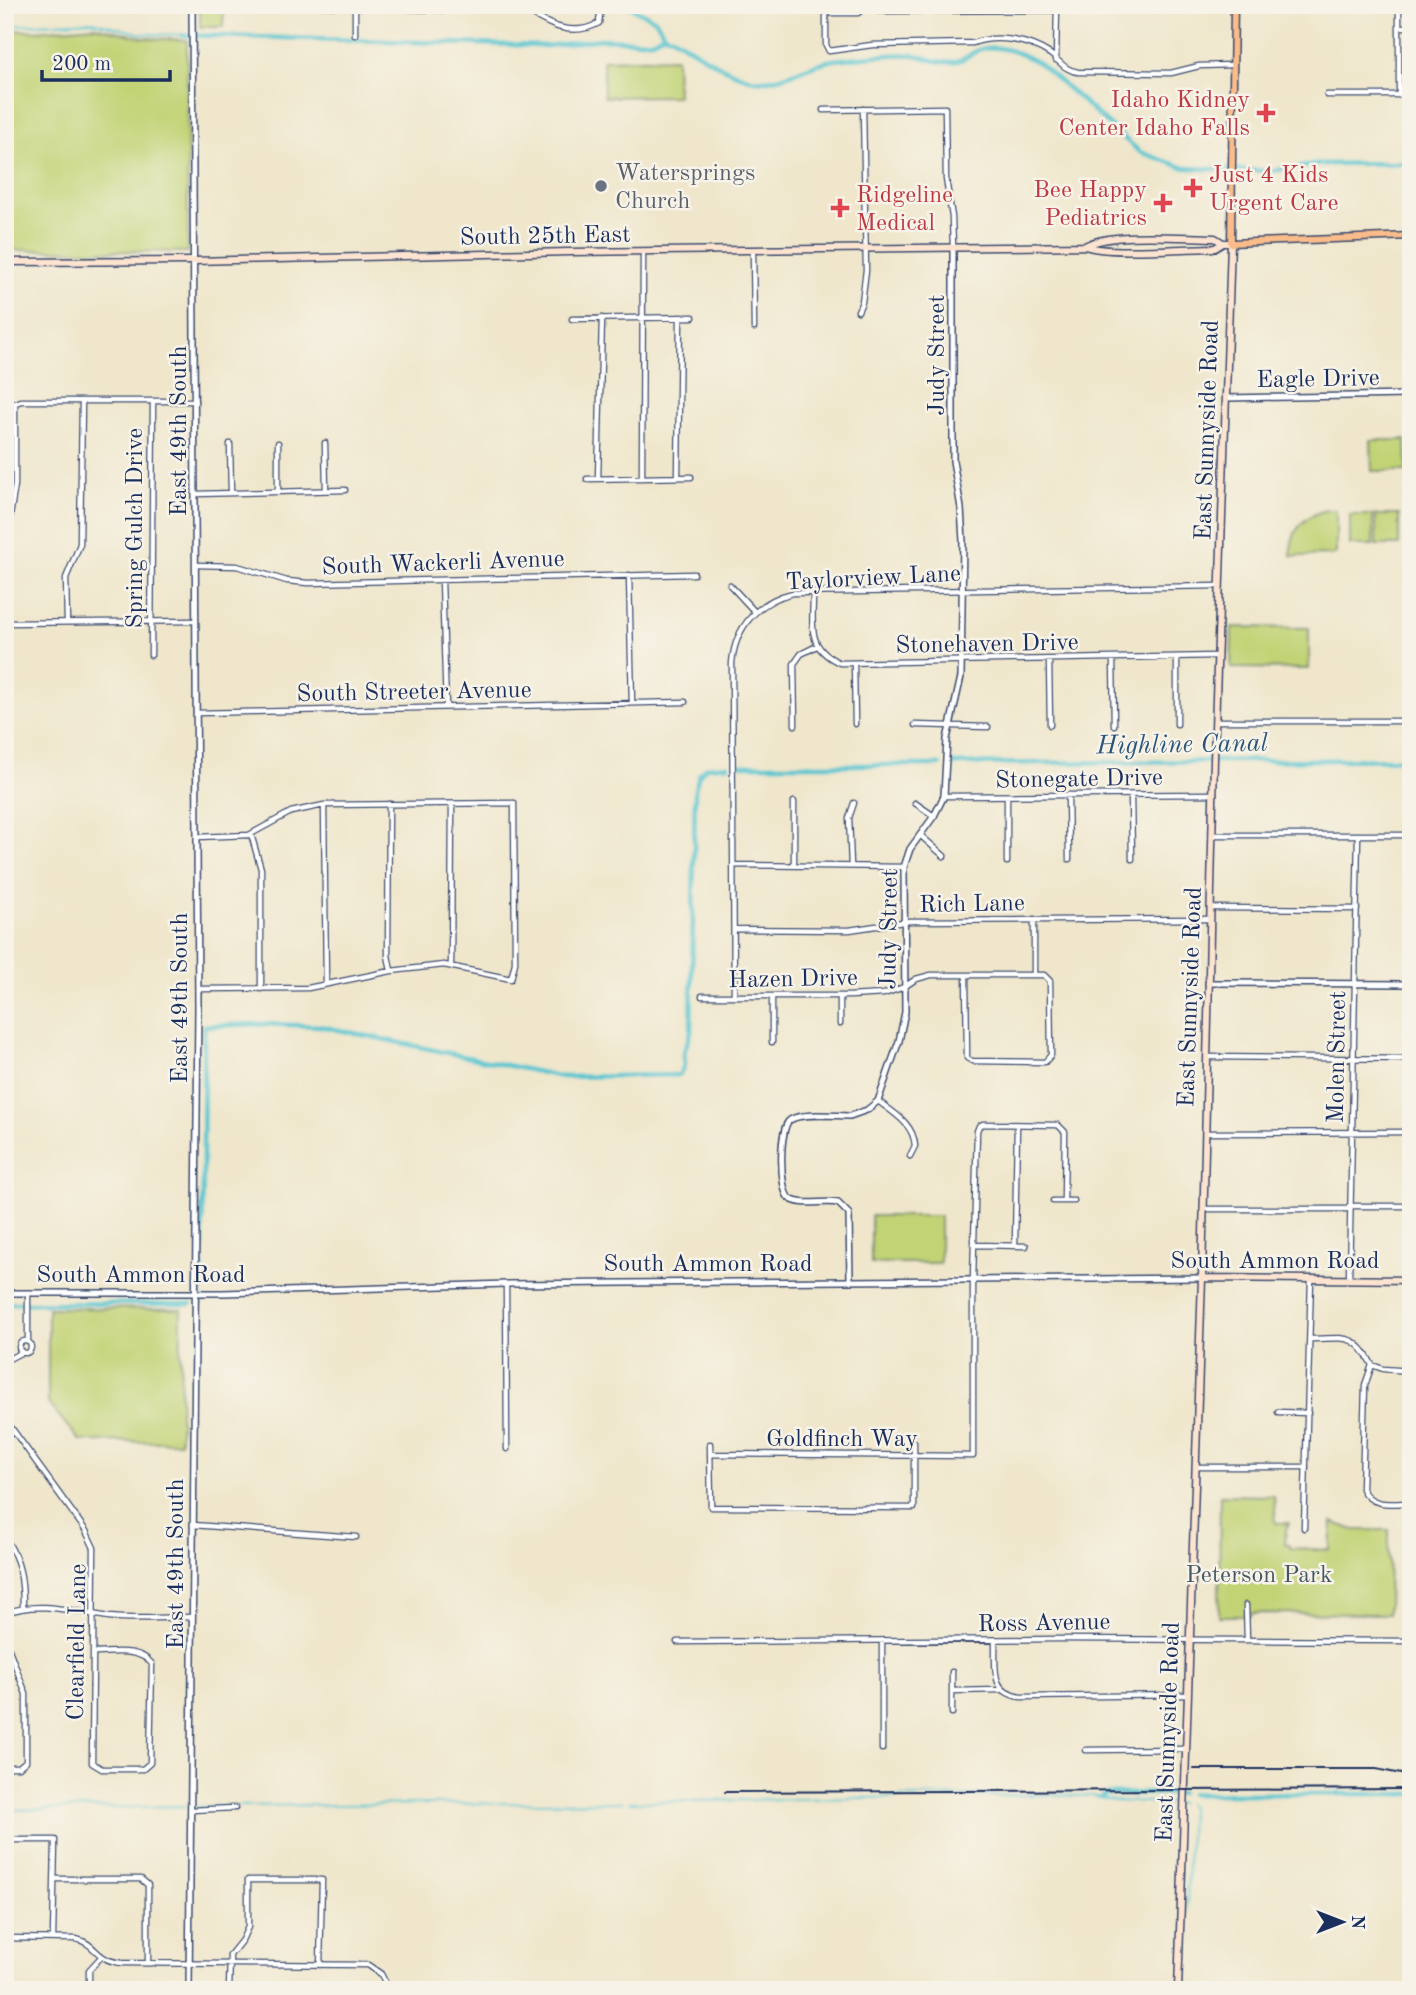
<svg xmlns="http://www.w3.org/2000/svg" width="1416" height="1995" viewBox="0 0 1416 1995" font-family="'Old Standard TT',serif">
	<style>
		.green { fill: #c1d375; stroke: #6e816a; stroke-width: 2 }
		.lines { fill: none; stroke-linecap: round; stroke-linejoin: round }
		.stream { stroke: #59c5d0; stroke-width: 2 }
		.canal { stroke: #59c5d0; stroke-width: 4.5 }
		.minor-casing { stroke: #3b4a6e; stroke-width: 7 }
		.tertiary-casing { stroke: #3b4a6e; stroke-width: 8 }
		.secondary-casing { stroke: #3b4a6e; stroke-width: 9 }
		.primary-casing { stroke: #3b4a6e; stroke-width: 9 }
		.minor { stroke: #fff; stroke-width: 4.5 }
		.tertiary { stroke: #fff; stroke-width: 5 }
		.secondary { stroke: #fde4d0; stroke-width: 6 }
		.primary { stroke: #f9bc8a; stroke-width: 6 }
		.rail { stroke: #1b2f5e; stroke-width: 2 }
		.health-dot { fill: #e0444e; stroke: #f7f3e8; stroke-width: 2.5 }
		.worship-dot { fill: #6b7280; stroke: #f7f3e8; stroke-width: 2.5 }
		.labels { text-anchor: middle; stroke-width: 5; stroke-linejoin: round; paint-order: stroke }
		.health-label { font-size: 24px; fill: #be3a42; stroke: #f7f3e8; text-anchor: end }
		.worship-label { font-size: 24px; fill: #5b616d; stroke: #f7f3e8; text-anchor: start }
		.street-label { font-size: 24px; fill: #1b2f5e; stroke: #f7f3e8 }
		.park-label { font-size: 24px; fill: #445864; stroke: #f7f3e8 }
		.water-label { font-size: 26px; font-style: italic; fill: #2a547a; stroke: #f7f3e8 }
	</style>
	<rect width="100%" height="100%" fill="#f7f3e8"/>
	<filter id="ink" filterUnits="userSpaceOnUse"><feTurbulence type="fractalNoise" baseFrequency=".0143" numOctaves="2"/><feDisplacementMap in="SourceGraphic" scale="14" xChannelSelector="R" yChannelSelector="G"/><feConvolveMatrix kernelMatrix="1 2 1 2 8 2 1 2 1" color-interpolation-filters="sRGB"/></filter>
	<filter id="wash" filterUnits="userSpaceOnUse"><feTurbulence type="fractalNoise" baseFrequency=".00686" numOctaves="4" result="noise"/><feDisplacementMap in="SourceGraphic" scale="28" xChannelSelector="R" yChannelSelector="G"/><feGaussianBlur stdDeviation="1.57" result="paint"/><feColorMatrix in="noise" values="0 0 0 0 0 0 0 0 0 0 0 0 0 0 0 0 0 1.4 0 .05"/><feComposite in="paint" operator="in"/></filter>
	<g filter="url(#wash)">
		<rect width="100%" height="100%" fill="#efe6cb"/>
		<path class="green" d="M200 5H224L223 27H200Z
			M94 26 144 38 187 40 188 252 5 250V30L35 31Z
			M676 58 677 96 604 97 603 60Z
			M1371 440H1406L1407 471H1372Z
			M1327 510H1336V553L1333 555 1291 556C1290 532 1303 515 1327 510Z
			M1350 515H1373V545H1350Z
			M1376 515H1399V545H1376Z
			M1232 627 1309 628V669L1231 668Z
			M871 1216H940V1263H871Z
			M48 1308 181 1309 180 1442 80 1441 48 1403Z
			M1220 1495 1274 1496 1276 1523H1289L1286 1529 1285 1544H1290V1548L1330 1550 1332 1522 1354 1530H1389L1388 1614 1251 1613 1250 1616H1219Z"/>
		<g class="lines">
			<path class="stream" d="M5 26 92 21 142 34 182 35
				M629 1802 1040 1795 1093 1796 1112 1801 1180 1803
				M236 1806 623 1802
				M197 1807 230 1806
				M5 1810 185 1806
				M1184 1990 1190 1807 1187 1803"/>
			<path class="canal" d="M626 5 656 20 664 34
				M182 35 547 46 601 39 640 41 652 40 664 34 672 37C693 49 733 78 757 80 784 82 807 64 834 60 853 58 895 53 913 55 924 56 934 62 944 62 962 63 965 57 978 50 997 42 1022 54 1039 63L1140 152 1185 168 1270 171 1323 164 1411 163
				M953 764 1411 759
				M741 765H940
				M202 1290 204 1026 263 1024 320 1026 562 1077 679 1075 684 1066V1052L691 1032 695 789 699 775 706 767 728 765
				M5 1303 191 1304
				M201 1303 202 1298
				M1191 1794H1411
				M1101 1797 1106 1794 1180 1793"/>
		</g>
	</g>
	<g filter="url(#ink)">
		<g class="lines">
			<defs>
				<path id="minor" d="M306 5 444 10 460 5
					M517 5C543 21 568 40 599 23L601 5
					M826 5V45L829 51 872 45 973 43C996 34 1029 40 1050 54 1060 61 1064 70 1078 72L1171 73 1199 66 1233 65
					M1399 5V95
					M826 13H858L869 5 878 11 1057 10
					M1399 27H1411
					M355 35V5
					M1056 60 1057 5
					M1327 95H1411
					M823 110 945 108 946 179 952 217 953 247
					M753 252 754 328
					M858 311 862 302 866 270 863 109
					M572 319 693 317
					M5 407 21 401H195
					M278 443V491
					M325 443 326 490
					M230 444 231 492
					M678 477 680 317
					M642 478 643 252
					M587 479 691 477
					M598 479 602 318
					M196 494 345 490
					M5 547 15 485V403
					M196 565 237 566 287 581 308 583 694 574
					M629 575 632 703
					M442 580 446 707
					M730 585 755 612
					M813 593C813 625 806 648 840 663L1217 656
					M67 622 66 578 80 544 82 401
					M5 623 196 621
					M151 655 153 401
					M1177 658V724
					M1113 659 1114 725
					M1049 660 1050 725
					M854 663 855 724
					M197 713 685 702
					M1216 721H1411
					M795 725 794 664 801 654 817 646
					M915 725 988 727
					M1131 795 1132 859
					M944 796 1214 794
					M1007 796V862
					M1068 796 1069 859
					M915 803 934 816
					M389 804 388 955 391 971
					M324 805 326 984
					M251 834 261 869V989
					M920 835 944 856
					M1212 835H1411
					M197 837 249 835 291 812 324 805 514 803 515 963 511 979 444 965 391 971 308 988 198 989
					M735 865 904 867
					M794 865V802
					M851 865 849 818 854 803
					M1211 908 1357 909
					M1034 919V975
					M734 929 849 930 910 921 1210 919
					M451 966 452 804
					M702 996H850L884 994 904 987 916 979 931 975H1044L1050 981 1051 1055 1045 1062 972 1061 967 1058 966 975
					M734 996 732 663C735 627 758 601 793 593L1220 586
					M840 1024V996
					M772 1042V996
					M1207 1057 1411 1059
					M878 1101C894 1113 914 1124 915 1146L910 1156
					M1205 1133 1411 1132
					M1053 1201H1074
					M1349 1206H1411
					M1203 1209H1349
					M974 1245 1026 1246
					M1015 1246 1017 1125
					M1349 1279 1358 835
					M506 1284 507 1449
					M28 1293V1342
					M1310 1339C1343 1339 1355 1331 1372 1365L1365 1385 1362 1489C1371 1508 1393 1503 1411 1503
					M19 1347a6 6 0 1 1 12 0a6 6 0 1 1-12 0Z
					M5 1361 22 1352
					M1372 1365 1383 1369 1411 1371
					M1278 1412 1308 1413
					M5 1419 86 1531 94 1548 92 1763 102 1769H143L150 1763 152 1664C138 1647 113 1653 93 1653
					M710 1444 711 1507 914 1508V1442
					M710 1454 973 1456V1280L977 1131 979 1126 983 1124 1058 1125 1065 1132 1064 1201
					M1195 1467H1306
					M193 1525 356 1537
					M1304 1528 1311 1279
					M5 1538C21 1561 23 1581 23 1608
					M1246 1605 1247 1640
					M5 1613C41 1600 73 1612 109 1617 136 1620 165 1617 192 1617
					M5 1639 26 1694V1761L19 1767H5
					M882 1641V1749
					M995 1641C996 1666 989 1693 1021 1697L1187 1695
					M677 1642 1060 1639 1411 1641
					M952 1672V1713
					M952 1691 1000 1690
					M1086 1750 1186 1749
					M191 1810 235 1808
					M5 1840H55L53 1938
					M55 1879H141L148 1885V1963
					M5 1938 76 1939C98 1944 94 1960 122 1963L368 1965 381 1974 389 1990
					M89 1990V1970L101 1957
					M229 1990 230 1955 242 1940 248 1927V1880H322L320 1965"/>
				<path id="tertiary" d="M1226 398 1411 395
					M1208 983 1411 984
					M850 1281 849 1214 838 1203C824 1200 801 1207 789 1198 779 1189 779 1127 790 1120 801 1112 836 1116 850 1116L867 1110 878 1101 899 1041 905 1012 904 867 910 849 934 816 944 796 947 739 961 677 963 541 961 508 953 461V248
					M5 1293H223L506 1284 1202 1278
					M189 1990 198 1008 192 5"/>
				<path id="secondary" d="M1085 246C1111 231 1184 238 1215 238L1223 243
					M5 262 194 261 569 252 1085 246C1111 255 1184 248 1215 248L1223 243H1231L1214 759 1202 1278 1178 1990
					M1202 1278 1411 1280"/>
				<path id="primary" d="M1234 5 1231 243 1411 236"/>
			</defs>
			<use href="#minor" class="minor-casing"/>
			<use href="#tertiary" class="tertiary-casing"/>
			<use href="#secondary" class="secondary-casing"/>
			<use href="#primary" class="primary-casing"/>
			<use href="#minor" class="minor"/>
			<use href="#tertiary" class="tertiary"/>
			<use href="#secondary" class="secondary"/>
			<use href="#primary" class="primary"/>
			<path class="rail" d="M1194 1769H1376L1411 1776
				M725 1792 1411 1789"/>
		</g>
	</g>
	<g class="health-dot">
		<path d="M1262.5 102.5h7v7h7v7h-7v7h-7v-7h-7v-7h7z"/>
		<path d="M1189.5 177.5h7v7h7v7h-7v7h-7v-7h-7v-7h7z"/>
		<path d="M1159.5 192.5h7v7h7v7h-7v7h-7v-7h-7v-7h7z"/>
		<path d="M836.5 197.5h7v7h7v7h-7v7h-7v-7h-7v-7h7z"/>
	</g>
	<circle class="worship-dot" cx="601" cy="186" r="7"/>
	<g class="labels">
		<g class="health-label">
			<text x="1250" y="107">Idaho Kidney<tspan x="1250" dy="28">Center Idaho Falls</tspan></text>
			<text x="1209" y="182" text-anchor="start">Just 4 Kids<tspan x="1209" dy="28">Urgent Care</tspan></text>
			<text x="1147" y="197">Bee Happy<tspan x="1147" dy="28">Pediatrics</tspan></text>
			<text x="856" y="202" text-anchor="start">Ridgeline<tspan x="856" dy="28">Medical</tspan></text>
		</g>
		<g class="worship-label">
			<text x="615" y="180">Watersprings<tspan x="615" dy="28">Church</tspan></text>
		</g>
		<g class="street-label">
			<text transform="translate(545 235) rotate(-1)" y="8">South 25th East</text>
			<text transform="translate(936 355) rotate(-90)" y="8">Judy Street</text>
			<text transform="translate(1318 378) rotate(-1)" y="8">Eagle Drive</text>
			<text transform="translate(1206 430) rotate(-88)" y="8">East Sunnyside Road</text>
			<text transform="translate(178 431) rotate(-90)" y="8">East 49th South</text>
			<text transform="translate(134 528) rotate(-90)" y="8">Spring Gulch Drive</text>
			<text transform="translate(443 562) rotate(-2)" y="8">South Wackerli Avenue</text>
			<text transform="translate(873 577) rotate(-3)" y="8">Taylorview Lane</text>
			<text transform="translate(987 643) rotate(-1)" y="8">Stonehaven Drive</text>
			<text transform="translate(414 691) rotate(-1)" y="8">South Streeter Avenue</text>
			<text transform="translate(1079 778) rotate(-1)" y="8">Stonegate Drive</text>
			<text transform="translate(972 903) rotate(-1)" y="8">Rich Lane</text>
			<text transform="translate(888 929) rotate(-89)" y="8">Judy Street</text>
			<text transform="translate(793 978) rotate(-1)" y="8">Hazen Drive</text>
			<text transform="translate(1189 997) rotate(-88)" y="8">East Sunnyside Road</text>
			<text transform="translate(179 998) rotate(-90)" y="8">East 49th South</text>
			<text transform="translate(1336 1057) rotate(-89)" y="8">Molen Street</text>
			<text x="1275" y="1268">South Ammon Road</text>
			<text x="708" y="1271">South Ammon Road</text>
			<text x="141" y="1282">South Ammon Road</text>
			<text x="842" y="1446">Goldfinch Way</text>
			<text transform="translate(175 1564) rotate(-90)" y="8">East 49th South</text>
			<text transform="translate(1044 1622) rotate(-1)" y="8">Ross Avenue</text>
			<text transform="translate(76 1642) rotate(-89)" y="8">Clearfield Lane</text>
			<text transform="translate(1167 1732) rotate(-88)" y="8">East Sunnyside Road</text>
		</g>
		<g class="park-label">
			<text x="1259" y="1582">Peterson Park</text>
		</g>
		<g class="water-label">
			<text transform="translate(1182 743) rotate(-1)" y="9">Highline Canal</text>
		</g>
	</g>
	<rect width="1416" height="1995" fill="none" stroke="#f7f3e8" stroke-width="28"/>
	<g transform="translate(1342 1922) rotate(90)" stroke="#f7f3e8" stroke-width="5" paint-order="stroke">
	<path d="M0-5L12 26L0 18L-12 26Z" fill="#1b2f5e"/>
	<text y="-10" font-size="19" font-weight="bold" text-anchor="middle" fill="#1b2f5e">N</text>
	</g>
	<path d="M42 70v10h128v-10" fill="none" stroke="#1b2f5e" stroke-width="3.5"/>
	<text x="52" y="70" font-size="21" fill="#1b2f5e" stroke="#f7f3e8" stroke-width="5" paint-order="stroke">200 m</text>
</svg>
